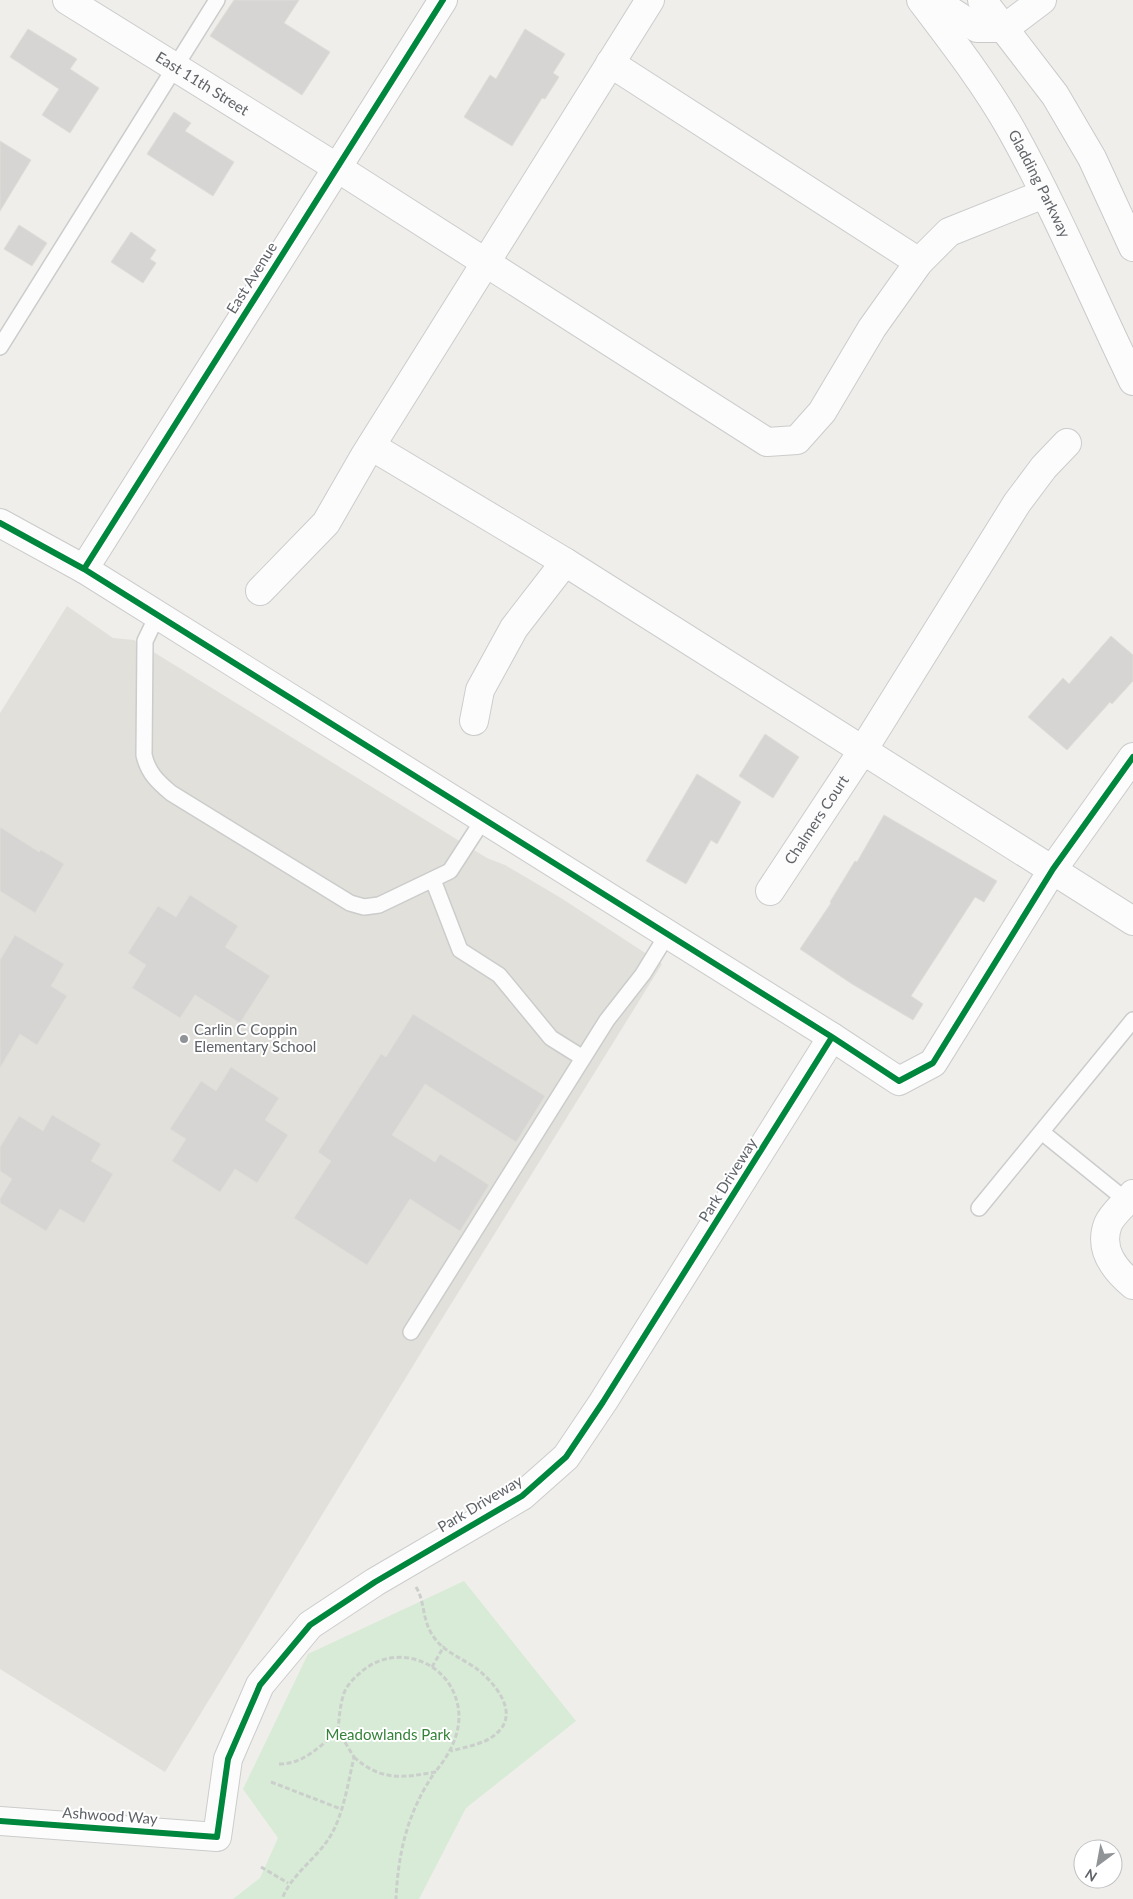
<svg xmlns="http://www.w3.org/2000/svg" width="1133" height="1899" viewBox="0 0 1133 1899" font-family="Lato,sans-serif">
	<style>
		.education { fill: #e2e0da }
		.green { fill: #d8ebd6 }
		.building { fill: #d6d5d3; stroke: #deddd9 }
		.lines { fill: none; stroke-linecap: round; stroke-linejoin: round }
		.lane-casing { stroke: #cbcccc; stroke-width: 18 }
		.street-casing { stroke: #cbcccc; stroke-width: 30 }
		.secondary-casing { stroke: #cacacb; stroke-width: 30 }
		.path { stroke: #cacfcc; stroke-width: 3; stroke-dasharray: 5 2.5; stroke-linecap: butt }
		.lane { stroke: #fdfcfc; stroke-width: 15 }
		.street { stroke: #fdfcfc; stroke-width: 28 }
		.secondary { stroke: #fdfcfc; stroke-width: 28 }
		.cycleway-casing { stroke: #fff; stroke-width: 9 }
		.cycleway { stroke: #00873e; stroke-width: 6 }
		.poi-dot { fill: #919496; stroke: #fff; stroke-width: 2 }
		.labels { text-anchor: middle; stroke-width: 4; stroke-linejoin: round; paint-order: stroke }
		.street-label { font-size: 15px; fill: #5f6368; stroke: #fff }
		.poi-label { font-size: 15px; fill: #5f6368; stroke: #fff; text-anchor: start }
		.park-label { font-size: 15px; fill: #348238; stroke: #fff }
	</style>
	<rect width="100%" height="100%" fill="#efeeea"/>
	<path class="education" d="M67 606 113 638 134 640 487 858 505 865 561 898 662 964 430 1338 165 1772 0 1669V713Z"/>
	<path class="green" d="M464 1581 576 1721 466 1808 419 1899H233L260 1878 278 1838 243 1789 308 1654Z"/>
	<path class="building" d="M234 0H299L284 23 330 52 302 95 210 36Z
		M28 29 77 59 70 69 99 88 70 133 42 115 59 89 10 57Z
		M525 29 565 54 553 73 559 77 545 99 542 98 512 146 464 117 490 75 496 79Z
		M174 112 191 123 185 131 234 162 213 196 147 154Z
		M0 141 31 160 0 211Z
		M19 225 47 243 32 266 4 249Z
		M131 232 156 250 150 259 156 263 143 283 111 262Z
		M1111 636 1133 655V681L1112 704 1110 702 1067 750 1028 717 1063 678 1069 684Z
		M765 734 799 757 773 798 739 776Z
		M697 774 741 802 717 844 711 840 686 884 646 861Z
		M884 815 997 881 984 902 975 897 911 996 923 1004 913 1020 852 984 800 949 831 903 830 902 855 861 857 862Z
		M0 827 39 852 41 850 64 864 35 913 0 891Z
		M190 895 238 926 225 947 270 976 240 1023 195 995 180 1018 132 988 146 965 128 953 158 906 176 917Z
		M15 935 64 964 51 986 67 996 37 1045 20 1034 0 1068V960Z
		M413 1014 545 1096 516 1142 425 1084 392 1135 435 1162 440 1154 489 1185 460 1231 410 1199 367 1265 294 1218 331 1161 318 1152 381 1054 386 1057Z
		M231 1067 279 1098 265 1120 288 1135 257 1183 235 1169 220 1192 172 1161 186 1139 170 1129 201 1081 216 1091Z
		M52 1115 101 1144 91 1161 113 1174 84 1223 60 1209 46 1231 0 1203V1199L12 1179 0 1171V1147L19 1116 43 1131Z"/>
	<g class="lines">
		<defs>
			<path id="lane" d="M0 347 217 0
				M157 616 145 641 144 755C148 773 158 782 171 793L350 903 364 907 379 905 450 871 483 820
				M433 880 460 950 499 975 551 1038 583 1058
				M1043 1133 1127 1201
				M979 1208 1133 1020
				M411 1332 607 1020 643 974 667 935"/>
			<g id="street">
				<path id="s1" d="M67 0 336 167 767 442 797 440 822 412 872 328 919 262 949 232 1044 194"/>
				<path d="M1005 28 1042 0"/>
				<path d="M610 63 919 262"/>
				<path d="M371 446 565 562 1133 921"/>
				<path d="M84 569 832 1037 899 1081 933 1063 1053 869 1133 757"/>
				<path d="M260 591 326 523 364 457 650 0"/>
				<path d="M474 721 480 690 514 628 565 562"/>
				<path id="s2" d="M770 891 863 750 1017 503 1044 467 1067 443"/>
				<path d="M1133 1194C1126 1203 1112 1214 1108 1224 1098 1250 1115 1270 1133 1285"/>
				<path d="M0 1821 217 1837 228 1759 260 1685 310 1625 375 1582 522 1496 566 1457 603 1402 832 1037"/>
			</g>
			<g id="secondary">
				<path id="s3" d="M921 0C953 42 986 85 1012 131 1057 212 1093 298 1133 381"/>
				<path d="M933 0 977 28H1005"/>
				<path d="M982 0 1055 95 1092 158 1133 247"/>
				<path d="M0 523 84 569 443 0"/>
			</g>
		</defs>
		<use href="#lane" class="lane-casing"/>
		<use href="#street" class="street-casing"/>
		<use href="#secondary" class="secondary-casing"/>
		<path class="path" d="M416 1587C426 1603 421 1622 436 1640 445 1652 465 1660 477 1669 495 1683 520 1713 497 1733 486 1744 465 1747 451 1751
			M432 1667 444 1646
			M338 1731C339 1719 340 1705 344 1693 347 1685 354 1678 361 1672 394 1643 446 1659 457 1702 464 1728 451 1753 435 1772
			M354 1757C380 1781 403 1778 435 1772 408 1811 398 1852 396 1899
			M279 1764C304 1764 320 1746 338 1731L354 1757C348 1783 344 1812 331 1835 317 1859 292 1873 282 1899
			M271 1782 341 1809
			M261 1867 288 1883"/>
		<use href="#lane" class="lane"/>
		<use href="#street" class="street"/>
		<use href="#secondary" class="secondary"/>
		<defs>
			<path id="cycleway" d="M0 523 84 569 832 1037 899 1081 933 1063 1053 869 1133 757
				M84 569 443 0
				M0 1821 217 1837 228 1759 260 1685 310 1625 375 1582 522 1496 566 1457 603 1402 832 1037"/>
		</defs>
		<use href="#cycleway" class="cycleway-casing"/>
		<use href="#cycleway" class="cycleway"/>
	</g>
	<circle class="poi-dot" cx="184" cy="1039" r="5"/>
	<g class="labels">
		<g class="street-label">
			<text dy="5" stroke="none"><textPath href="#s1" startOffset="159">East 11th Street</textPath></text>
			<text dy="5" stroke="none"><textPath href="#s3" startOffset="219">Gladding Parkway</textPath></text>
			<text transform="translate(252 278) rotate(-58)" y="5">East Avenue</text>
			<text dy="5" stroke="none"><textPath href="#s2" startOffset="85">Chalmers Court</textPath></text>
			<text transform="translate(728 1180) rotate(-58)" y="5">Park Driveway</text>
			<text transform="translate(480 1504) rotate(-31)" y="5">Park Driveway</text>
			<text transform="translate(110 1816) rotate(4)" y="5">Ashwood Way</text>
		</g>
		<g class="poi-label">
			<text x="194" y="1035">Carlin C Coppin<tspan x="194" dy="17">Elementary School</tspan></text>
		</g>
		<g class="park-label">
			<text x="388" y="1740">Meadowlands Park</text>
		</g>
	</g>
	<g transform="translate(1098 1864) rotate(212)"><circle r="24" fill="#ffffff" stroke="#bfc1c3"/>
	<path d="M0-4L9 19L0 12L-9 19Z" fill="#919496"/>
	<text y="-8" font-size="14" font-weight="bold" text-anchor="middle" fill="#5f6368">N</text>
	</g>
</svg>
